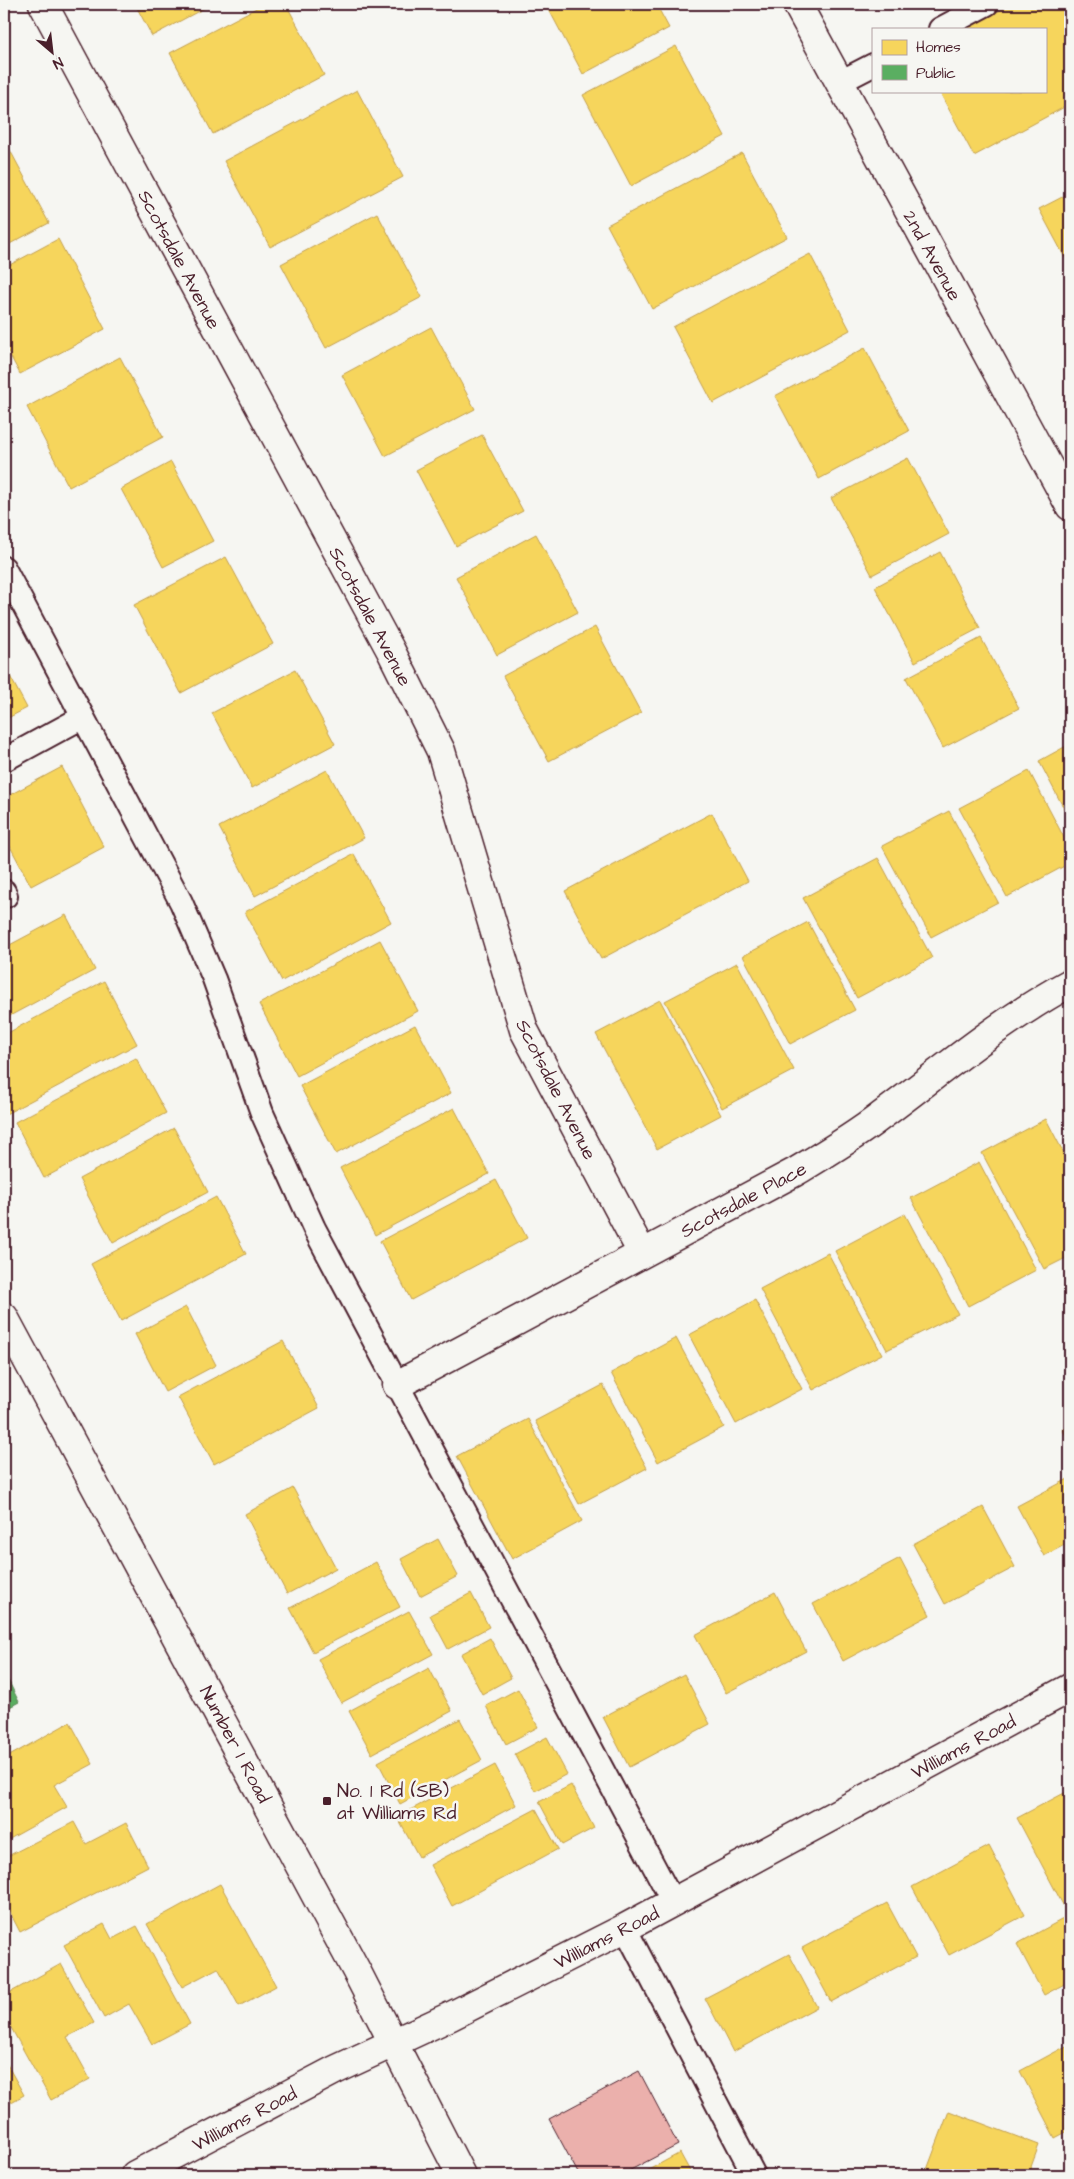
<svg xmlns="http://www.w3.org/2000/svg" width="1074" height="2179" viewBox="0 0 1074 2179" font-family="'Architects Daughter',sans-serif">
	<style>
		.homes { fill: #f6d55c; stroke: #c29e4d }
		.public { fill: #5aae61; stroke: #558351 }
		.building { fill: #ebb0ac; stroke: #4a1f2b }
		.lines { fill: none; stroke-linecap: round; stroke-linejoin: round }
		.service-casing { stroke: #4a1f2b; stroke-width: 26 }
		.minor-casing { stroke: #4a1f2b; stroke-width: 31 }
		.tertiary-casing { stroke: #4a1f2b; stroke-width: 31 }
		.secondary-casing { stroke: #4a1f2b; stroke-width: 31 }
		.service { stroke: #f6f6f2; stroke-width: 22 }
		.minor { stroke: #f6f6f2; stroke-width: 28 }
		.tertiary { stroke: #f6f6f2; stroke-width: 28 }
		.secondary { stroke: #f6f6f2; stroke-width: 28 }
		.poi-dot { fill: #4a1f2b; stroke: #f6f6f2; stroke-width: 2 }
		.labels { text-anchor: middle; stroke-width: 5; stroke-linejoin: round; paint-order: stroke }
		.street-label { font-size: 19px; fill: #4a1f2b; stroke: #f6f6f2 }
		.poi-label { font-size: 19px; fill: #4a1f2b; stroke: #f6f6f2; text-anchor: start }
	</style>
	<rect width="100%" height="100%" fill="#f6f6f2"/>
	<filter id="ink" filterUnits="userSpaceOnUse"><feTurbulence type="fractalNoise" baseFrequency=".02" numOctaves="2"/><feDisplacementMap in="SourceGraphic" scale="10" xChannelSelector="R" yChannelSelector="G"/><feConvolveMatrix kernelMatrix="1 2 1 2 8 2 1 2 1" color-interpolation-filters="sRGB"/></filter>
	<g filter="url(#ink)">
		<path class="homes" d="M135 4H212L152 36Z
			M264 4H286L324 75 213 134 170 53Z
			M546 4H656L669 28 583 74Z
			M1012 4H1070V104L974 156 939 91H1045V29H965Z
			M676 46 725 136 631 186 583 95Z
			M357 90 403 177 270 247 224 161Z
			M4 139 49 223 4 247Z
			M742 153 787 237 652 309 607 225Z
			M1070 193V267L1039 209Z
			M377 213 422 297 326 348 281 264Z
			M58 239 105 329 20 374 4 344V268Z
			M810 254 850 330 713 403 673 327Z
			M431 327 475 409 385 456 342 375Z
			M865 348 909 431 819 479 775 396Z
			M120 357 163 437 69 487 27 407Z
			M482 435 523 511 456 546 416 470Z
			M908 458 949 534 872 575 831 498Z
			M171 462 213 541 163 567 121 489Z
			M536 534 578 612 497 655 456 577Z
			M940 552 980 628 915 662 875 587Z
			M226 557 273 644 181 693 134 605Z
			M595 627 641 713 549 761 503 676Z
			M981 638 1019 708 943 748 906 678Z
			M4 665 27 708 4 720Z
			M295 670 335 744 252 788 212 713Z
			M1070 744V820L1039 761Z
			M62 767 104 847 31 886 4 835V798Z
			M327 770 364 838 255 896 219 827Z
			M1029 771 1070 849V863L1007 897 959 808Z
			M949 811 998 902 931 937 882 846Z
			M712 813 748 881 601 959 565 891Z
			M354 854 391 922 282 981 245 912Z
			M878 858 932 958 857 998 803 898Z
			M66 915 95 970 4 1019V948Z
			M808 922 855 1010 790 1044 743 956Z
			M380 940 418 1011 297 1076 259 1004Z
			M737 963 794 1070 722 1108 665 1001Z
			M104 981 137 1044 4 1115V1035Z
			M660 1000 721 1115 657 1149 596 1034Z
			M415 1025 451 1093 336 1154 300 1086Z
			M136 1058 166 1113 44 1178 15 1122Z
			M454 1108 489 1174 375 1235 340 1168Z
			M1046 1119 1070 1165V1256L1044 1269 982 1153Z
			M174 1128 208 1192 113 1243 79 1179Z
			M979 1162 1036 1270 968 1306 911 1198Z
			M496 1180 527 1238 411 1300 380 1241Z
			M216 1197 246 1254 121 1321 91 1264Z
			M905 1214 958 1314 887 1350 835 1251Z
			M828 1253 882 1354 813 1390 760 1289Z
			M755 1300 802 1389 736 1424 689 1335Z
			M186 1307 216 1365 165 1392 135 1334Z
			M676 1338 724 1427 658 1462 611 1373Z
			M283 1341 319 1408 214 1464 178 1397Z
			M603 1385 647 1468 579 1504 535 1421Z
			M528 1419 582 1521 512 1559 457 1456Z
			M1070 1426V1444L1063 1430Z
			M1070 1478V1542L1044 1556 1017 1506Z
			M293 1488 336 1568 287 1594 245 1514Z
			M983 1507 1015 1567 945 1604 913 1544Z
			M438 1539 458 1576 420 1596 401 1559Z
			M900 1558 930 1615 843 1661 813 1604Z
			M376 1562 400 1607 313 1652 290 1608Z
			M775 1592 806 1651 726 1693 695 1635Z
			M471 1593 489 1627 448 1649 430 1615Z
			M409 1611 433 1654 341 1703 318 1659Z
			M490 1638 511 1678 482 1694 461 1654Z
			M429 1668 452 1711 372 1754 349 1711Z
			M684 1674 710 1724 629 1767 603 1717Z
			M518 1689 538 1727 506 1744 486 1706Z
			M460 1719 482 1760 400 1804 378 1762Z
			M70 1722 93 1764 54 1785 67 1807 4 1842V1759Z
			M547 1737 567 1774 535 1791 515 1754Z
			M495 1765 516 1805 419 1857 397 1817Z
			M571 1785 594 1828 562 1845 539 1802Z
			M1070 1790V1918L1017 1818Z
			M536 1809 558 1849 452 1906 430 1865Z
			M74 1822 86 1844 126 1823 148 1866 20 1932 4 1901V1858Z
			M989 1846 1025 1915 949 1955 912 1887Z
			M220 1884 276 1986 239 2006 218 1968 182 1987 147 1924Z
			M887 1903 916 1957 831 2002 802 1948Z
			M1063 1919 1070 1932V1981L1044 1995 1017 1944Z
			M104 1924 112 1939 137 1926 190 2024 152 2044 129 2004 104 2018 64 1945Z
			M789 1954 817 2007 733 2052 705 1998Z
			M61 1964 94 2023 67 2037 90 2079 51 2100 4 2015V1996Z
			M1070 2044V2130L1055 2138 1020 2071Z
			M4 2059 24 2095 4 2106Z
			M949 2111 1039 2145 1028 2175H925Z
			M680 2153 692 2175H639Z"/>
		<path class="public" d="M4 1672 19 1702 4 1710Z"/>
		<path class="building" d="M639 2071 678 2145 621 2175H579L549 2119Z"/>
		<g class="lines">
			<defs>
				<path id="service" d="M940 29 987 4
					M840 82 873 65
					M4 568 181 902 214 979 262 1113 314 1228 673 1902
					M4 760 83 717
					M4 891 6 896
					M625 1928 754 2175"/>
				<path id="minor" d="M43 4 391 651 441 751 524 1030 642 1253
					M797 4 1070 506
					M397 1385 795 1172C825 1154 854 1137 881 1116 943 1070 1002 1020 1070 983"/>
				<path id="tertiary" d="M135 2175 335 2070 451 2016 625 1928 1070 1688"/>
				<path id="secondary" d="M4 1317 356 1970 461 2175"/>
			</defs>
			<use href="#service" class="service-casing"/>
			<use href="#minor" class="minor-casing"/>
			<use href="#tertiary" class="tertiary-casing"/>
			<use href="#secondary" class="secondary-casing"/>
			<use href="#service" class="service"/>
			<use href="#minor" class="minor"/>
			<use href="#tertiary" class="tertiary"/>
			<use href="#secondary" class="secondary"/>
		</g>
	</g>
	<rect class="poi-dot" x="322" y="1796" width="10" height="10" rx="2.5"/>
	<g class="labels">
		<g class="street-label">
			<text transform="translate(933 255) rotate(61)" y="7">2nd Avenue</text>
			<text transform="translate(180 259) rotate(62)" y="7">Scotsdale Avenue</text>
			<text transform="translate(371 616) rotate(62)" y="7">Scotsdale Avenue</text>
			<text transform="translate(557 1089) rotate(63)" y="7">Scotsdale Avenue</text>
			<text transform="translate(743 1199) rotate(-28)" y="7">Scotsdale Place</text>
			<text transform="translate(236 1744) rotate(62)" y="7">Number 1 Road</text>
			<text transform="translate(963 1746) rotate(-28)" y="7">Williams Road</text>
			<text transform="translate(606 1937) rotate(-27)" y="7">Williams Road</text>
			<text transform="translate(244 2118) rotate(-28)" y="7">Williams Road</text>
		</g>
		<g class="poi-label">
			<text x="337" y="1797">No. 1 Rd (SB)<tspan x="337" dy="22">at Williams Rd</tspan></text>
		</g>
	</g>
	<rect width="1074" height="2179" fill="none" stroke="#f6f6f2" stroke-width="20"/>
	<rect x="10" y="10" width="1054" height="2159" fill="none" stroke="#4a1f2b" stroke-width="2" filter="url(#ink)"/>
	<rect x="872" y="28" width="175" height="65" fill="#f6f6f2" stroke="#b1a0a2"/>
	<rect x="882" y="40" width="25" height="15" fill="#f6d55c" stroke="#b1a0a2"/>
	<text x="916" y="52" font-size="15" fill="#4a1f2b">Homes</text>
	<rect x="882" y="65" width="25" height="15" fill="#5aae61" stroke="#b1a0a2"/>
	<text x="916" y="78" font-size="15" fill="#4a1f2b">Public</text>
	<g transform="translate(52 52) rotate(152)" stroke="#f6f6f2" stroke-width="4" paint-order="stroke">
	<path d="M0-4L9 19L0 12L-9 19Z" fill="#4a1f2b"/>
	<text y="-8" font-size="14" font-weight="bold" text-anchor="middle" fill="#4a1f2b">N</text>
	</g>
</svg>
